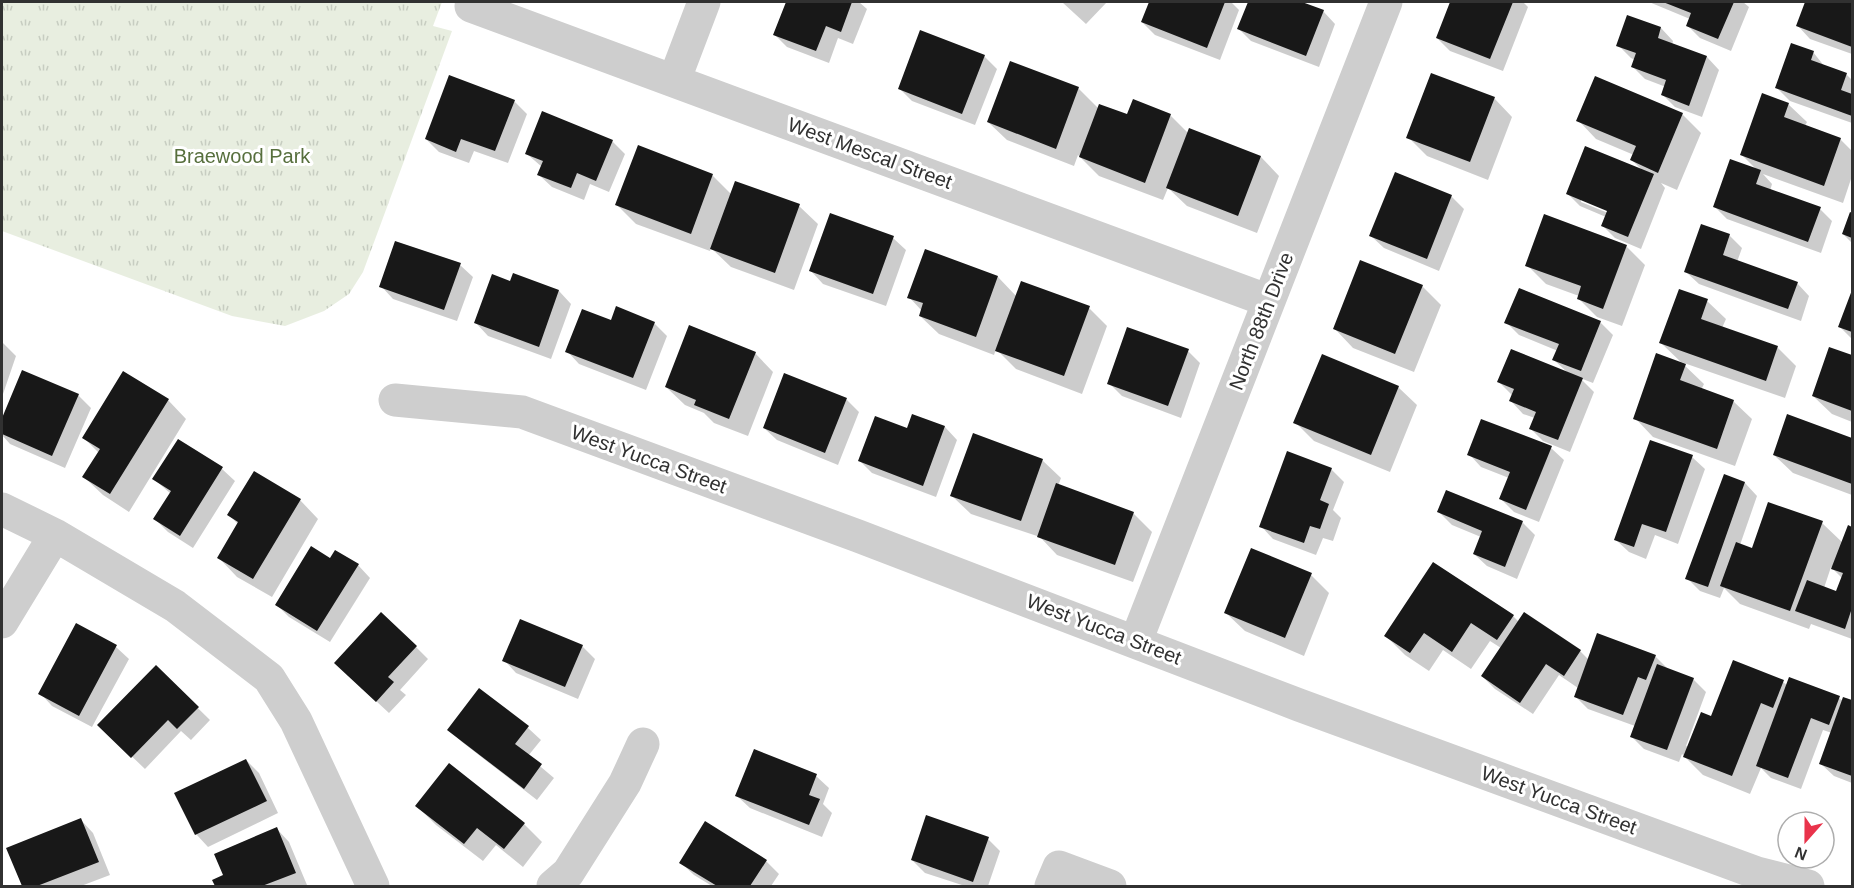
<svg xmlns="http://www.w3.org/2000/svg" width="1854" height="888" viewBox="0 0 1854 888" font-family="Helvetica,sans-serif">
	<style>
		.park { fill: url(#park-tufts) }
		.shadow { fill: #0003; fill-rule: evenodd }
		.building { fill: #181818 }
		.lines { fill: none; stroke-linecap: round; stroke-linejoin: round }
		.minor { stroke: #cecece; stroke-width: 33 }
		.labels { text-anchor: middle; stroke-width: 6; stroke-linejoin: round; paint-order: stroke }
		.street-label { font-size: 20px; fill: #313131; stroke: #fff }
		.park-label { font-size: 20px; fill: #576f3d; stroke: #fff }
	</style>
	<defs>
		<pattern id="park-tufts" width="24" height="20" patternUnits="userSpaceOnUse" patternTransform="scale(1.5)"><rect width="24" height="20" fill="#e8eee0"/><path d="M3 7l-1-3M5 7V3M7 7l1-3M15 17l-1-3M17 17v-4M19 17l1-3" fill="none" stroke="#c7cdc1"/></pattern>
	</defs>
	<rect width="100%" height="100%" fill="#fff"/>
	<path class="park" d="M2 2H442L433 26 452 31 363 272 349 294 324 311 285 326 232 316 2 231Z"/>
	<path class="shadow" d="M788 2H859L867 9 853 44 838 38 829 63 787 47 775 35Z
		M1062 2H1107L1086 24Z
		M1150 2H1231L1239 10 1220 60 1155 35 1142 22Z
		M1249 2H1298L1323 11 1335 24 1319 67 1251 41 1239 29Z
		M1451 2H1523L1528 7 1503 71 1450 51 1437 38Z
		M1649 2H1743L1749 7 1731 51 1700 38 1688 26 1690 19Z
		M1807 2H1852V54L1810 39 1798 26Z
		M1661 28 1673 41 1672 45 1707 57 1719 70 1702 117 1675 107 1663 95 1666 87 1645 79 1633 67 1635 60 1631 58 1618 45Z
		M1813 52 1825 67 1846 74 1852 80V123L1790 101 1777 88Z
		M984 56 997 69 975 125 912 101 900 89Z
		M1078 88 1099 109 1128 116 1170 115 1189 134 1190 130 1261 157 1279 176 1257 233 1187 206 1168 188 1163 200 1099 176 1078 155 1074 166 1007 140 988 122Z
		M1494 98 1512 117 1488 180 1427 156 1408 137Z
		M514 101 527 114 508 163 474 151 469 163 439 152 426 139Z
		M1788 104 1807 122 1805 126 1840 139 1852 151V176L1843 203 1763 174 1772 184 1770 191 1820 209 1832 221 1821 253 1727 219 1714 206 1757 170 1742 155Z
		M1682 114 1701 133 1677 190 1661 183 1665 188 1641 249 1615 238 1602 225 1606 217 1580 206 1568 194 1643 171 1632 160 1634 155 1596 139 1578 120ZM1581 199 1614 212 1613 215 1581 202Z
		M612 141 625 154 609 192 590 184 584 200 552 187 539 175 542 167 527 154Z
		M639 147 713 176 732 195 799 206 818 224 794 290 731 267 711 248 710 251 636 224 617 205Z
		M1396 174 1451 196 1464 209 1439 271 1384 248 1371 236Z
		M1851 214H1852V243L1843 234Z
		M1729 235 1742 248 1737 262 1797 283 1809 296 1801 321 1699 284 1686 272Z
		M893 238 906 250 886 306 823 284 811 271Z
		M1626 246 1645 265 1622 326 1597 317 1578 298 1579 296 1546 284 1527 265Z
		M460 265 473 277 457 321 393 299 381 286Z
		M514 275 559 291 571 304 551 359 488 336 476 323 511 283Z
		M998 277 1017 297 1089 308 1107 326 1082 394 1016 369 996 349 994 355 939 334 920 316 922 311 909 297Z
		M1422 286 1441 305 1414 372 1353 348 1335 329Z
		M1852 293V339L1840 327Z
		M1707 301 1726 319 1722 328 1777 347 1796 366 1785 398 1681 362 1704 384 1701 390 1733 401 1752 419 1735 466 1653 437 1635 418 1684 365 1661 343Z
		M1506 322H1600L1613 335 1593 383 1580 378 1594 392 1570 452 1543 441 1531 429 1535 418 1523 414 1511 401 1513 396 1499 382 1568 373 1554 360 1558 351 1519 335Z
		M654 323 667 336 646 390 579 364 567 351Z
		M2 342 16 356 2 397Z
		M1830 349 1852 357V422L1832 414 1813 396Z
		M1188 351 1200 363 1181 418 1122 396 1109 383Z
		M755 353 773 372 748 436 714 423 704 413 685 405 666 387Z
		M23 372 78 395 91 408 65 468 10 444 2 435V422Z
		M785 375 847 400 859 412 838 465 777 440 764 428Z
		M1398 387 1417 405 1390 472 1314 441 1295 422Z
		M168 400 186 419 129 512 103 495 84 477 99 453 84 438Z
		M1788 416 1852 440V495L1793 473 1774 455Z
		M945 427 957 440 936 497 872 473 860 461 907 430Z
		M1551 448 1564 460 1539 522 1514 512 1501 499 1509 478 1481 467 1469 454Z
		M1692 457 1705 469 1678 544 1655 535 1646 559 1629 552 1616 540Z
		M1042 460 1061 478 1058 486 1133 513 1152 532 1133 582 1057 555 1040 537 971 514 952 496Z
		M222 469 235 481 193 548 168 532 155 519 171 494 154 479Z
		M1331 469 1344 482 1333 510 1341 518 1333 541 1323 538 1316 555 1273 539 1261 526Z
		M1725 476 1745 483 1757 496 1740 545 1753 550 1822 523 1843 543 1849 527 1852 529V639L1811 624 1809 629 1740 604 1724 588 1720 598 1700 591 1687 578ZM1831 567 1842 578 1837 593 1824 588Z
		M300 500 318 519 272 597 237 577 219 558 239 525 229 515Z
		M1439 512 1522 522 1535 535 1517 579 1487 566 1474 554 1481 537 1452 525Z
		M330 560 358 565 370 578 330 642 289 617 276 604Z
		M1311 575 1329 593 1304 656 1245 631 1226 613Z
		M1513 616 1519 622 1580 651 1589 660 1655 656 1668 669 1693 679 1706 692 1686 746 1688 747 1711 718 1783 682 1788 686 1839 698 1843 701 1844 699 1852 702V783L1834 776 1821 764 1832 733 1823 730 1801 789 1771 778 1761 768 1750 794 1703 775 1682 754 1679 762 1644 749 1631 736 1635 726 1588 709 1575 696 1578 688 1559 675 1533 714 1495 689 1482 676 1501 648 1490 641 1471 669 1443 650 1429 671 1405 655 1386 636Z
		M76 625 116 647 129 659 92 727 52 706 40 693Z
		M582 646 595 659 578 699 516 673 504 660Z
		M416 647 428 659 400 690 406 695 389 713 349 676Z
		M156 667 210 720 191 740 181 731 145 769 99 725Z
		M480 690 528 728 541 740 528 756 554 778 537 800 462 742 449 730Z
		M755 751 816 776 829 788 823 804 832 813 822 837 750 808 737 796Z
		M246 760 259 773 278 813 208 847 196 834Z
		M417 806 524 824 542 842 523 867 496 845 483 861 436 825Z
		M81 820 93 833 110 875 81 886H23L8 849Z
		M277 829 289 842 307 885 216 886 214 880 225 876Z
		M988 839 1000 851 988 886H965L925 873 912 860Z
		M766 861 779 874 771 886H712L694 875 681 863Z"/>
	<path class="building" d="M786 2H852L841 32 826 26 816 51 773 35Z
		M1149 2H1225L1207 48 1141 22Z
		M1248 2H1302L1324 10 1306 56 1237 29Z
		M1450 2H1513L1490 59 1436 38Z
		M1663 2H1734L1718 39 1686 26 1691 13Z
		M1805 2H1852V47L1796 26Z
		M1627 15 1661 27 1658 38 1707 56 1689 106 1661 95 1666 80 1631 67 1636 53 1616 46Z
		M920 30 985 55 962 114 898 89Z
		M1791 43 1814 51 1811 60 1847 73 1841 90 1852 94V116L1775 88Z
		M1010 61 1079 87 1056 149 987 122Z
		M1431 73 1495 97 1470 162 1406 138Z
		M449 75 515 100 495 151 461 139 456 152 425 139Z
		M1595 76 1683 113 1658 173 1630 160 1636 146 1576 121Z
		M1762 93 1789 103 1784 117 1841 138 1824 186 1740 155Z
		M1133 99 1171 114 1145 183 1079 157 1099 104 1127 114Z
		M542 111 613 140 596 181 577 173 571 188 537 175 543 161 525 154Z
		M1189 128 1261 156 1238 216 1166 188Z
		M638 145 713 174 691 234 615 205Z
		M1585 146 1654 174 1628 237 1601 226 1607 211 1566 194Z
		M1730 159 1761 170 1756 184 1821 207 1808 242 1713 207Z
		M1395 172 1452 195 1427 259 1369 236Z
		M735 181 800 204 775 273 710 249Z
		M1850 212 1852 213V238L1842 234Z
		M830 213 894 236 873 294 809 271Z
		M1544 214 1627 245 1603 309 1577 299 1581 286 1525 266Z
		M1701 224 1730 234 1723 255 1798 282 1788 309 1684 272Z
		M395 241 461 263 444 310 379 287Z
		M925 249 998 276 976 337 919 316 923 303 907 298Z
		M1360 260 1423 285 1395 354 1333 329Z
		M513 273 559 290 539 347 474 323 492 274 510 281Z
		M1021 281 1090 306 1064 376 995 351Z
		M1519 288 1601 321 1581 371 1552 360 1559 344 1504 323Z
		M1679 289 1708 299 1701 319 1778 346 1766 381 1659 343Z
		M1852 290V332L1838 327Z
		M616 306 655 322 633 378 565 352 582 309 611 320Z
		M689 325 756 352 729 419 694 405 696 400 665 387Z
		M1127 327 1189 349 1168 406 1107 384Z
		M1829 347 1852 355V411L1812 396Z
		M1511 349 1583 378 1558 440 1529 429 1536 412 1509 401 1514 389 1497 382Z
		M1656 353 1686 364 1680 380 1734 400 1717 449 1633 419Z
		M1322 354 1399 386 1371 455 1293 423Z
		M22 370 79 394 52 456 2 434V418Z
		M123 371 169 399 110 494 82 477 100 449 82 438Z
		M784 373 847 398 825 453 763 428Z
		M912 414 945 426 923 486 858 461 875 416 907 428Z
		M1787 414 1852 438V484L1773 455Z
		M1481 419 1552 446 1526 510 1499 499 1510 472 1467 455Z
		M973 433 1043 459 1021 521 950 496Z
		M178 439 223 467 180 536 153 519 171 491 152 479Z
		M1650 440 1693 455 1666 532 1642 524 1634 547 1614 540Z
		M1287 451 1332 468 1320 500 1329 504 1320 529 1310 526 1304 543 1259 527Z
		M254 471 301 499 253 579 217 558 238 522 227 515Z
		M1724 474 1745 482 1708 587 1685 579Z
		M1056 483 1134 512 1115 565 1037 537Z
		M1446 490 1523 521 1505 567 1473 554 1482 531 1437 512Z
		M1768 502 1823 521 1790 611 1720 586 1736 542 1752 548Z
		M1848 525 1852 527V608L1845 629 1795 611 1807 580 1836 591 1843 573 1831 569Z
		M311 546 330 558 335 550 359 564 317 631 275 605Z
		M1251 548 1312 573 1285 638 1224 613Z
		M1433 562 1514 615 1497 640 1471 623 1452 652 1424 633 1410 653 1384 636Z
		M381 612 417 646 388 677 394 682 376 702 334 663Z
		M1524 612 1581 650 1564 676 1546 664 1520 703 1481 676Z
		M520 619 583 645 565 687 502 661Z
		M76 623 117 645 79 716 38 694Z
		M1597 633 1656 655 1646 680 1638 677 1623 715 1574 697Z
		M1733 660 1784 680 1773 708 1761 703 1732 776 1683 757 1701 712 1711 716Z
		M1657 664 1694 678 1667 750 1630 737Z
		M156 665 199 707 177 729 168 720 131 758 97 725Z
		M1789 677 1840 696 1829 725 1811 718 1788 778 1756 766Z
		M479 688 529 726 515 744 542 764 524 789 447 730Z
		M1843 697 1852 700V776L1819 764Z
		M754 749 817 774 809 795 820 799 809 825 735 796Z
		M246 759 267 801 195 835 174 793Z
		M449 763 525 823 504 849 477 828 464 844 415 806Z
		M926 815 989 837 973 882 911 860Z
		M81 818 99 862 37 886H22L6 848Z
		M705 821 767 860 750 886H717L679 863Z
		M277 827 296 873 262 886H215L212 880 223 875 214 854Z"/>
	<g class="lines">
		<path class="minor" d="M471 6 1269 301
			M674 81 704 2
			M395 400 522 412 858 536 1299 705 1757 873 1808 886
			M2 509 55 535 175 606 269 678 296 721 373 886
			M2 622 55 535
			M1136 641 1386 2
			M553 886 568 873 625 783 643 744
			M1051 886 1059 867 1110 886"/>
	</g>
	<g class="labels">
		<g class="street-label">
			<text transform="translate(870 153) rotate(20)" y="7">West Mescal Street</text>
			<text transform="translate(1261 321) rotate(-69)" y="7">North 88th Drive</text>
			<text transform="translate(649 459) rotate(20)" y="7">West Yucca Street</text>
			<text transform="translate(1104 629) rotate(21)" y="7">West Yucca Street</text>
			<text transform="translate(1559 800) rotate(20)" y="7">West Yucca Street</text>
		</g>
		<g class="park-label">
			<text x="242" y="163">Braewood Park</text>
		</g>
	</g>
	<rect width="1854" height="888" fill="none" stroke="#313131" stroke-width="6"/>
	<g transform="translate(1806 840) rotate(201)"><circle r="28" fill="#ffffff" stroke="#adadad" stroke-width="1.5"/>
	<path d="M0-4.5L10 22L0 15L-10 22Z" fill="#e9334b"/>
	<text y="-9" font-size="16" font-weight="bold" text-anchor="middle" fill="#313131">N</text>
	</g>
</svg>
